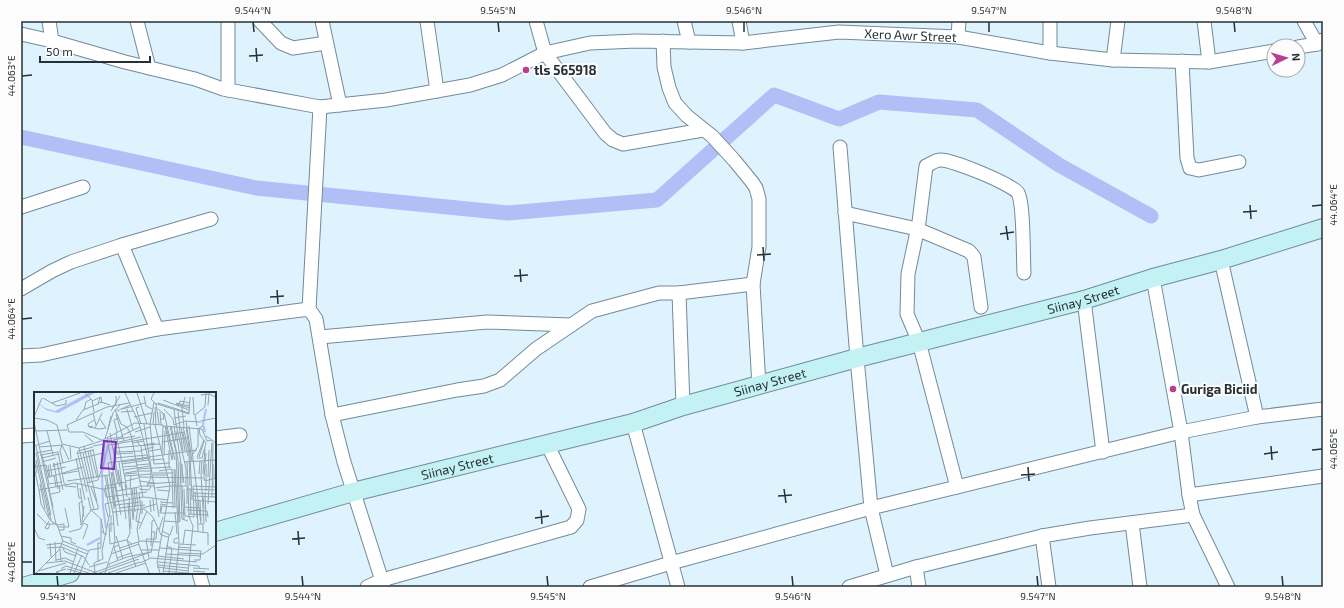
<svg xmlns="http://www.w3.org/2000/svg" width="1344" height="608" viewBox="0 0 1344 608" font-family="'Exo 2',sans-serif">
	<style>
		.lines { fill: none; stroke-linecap: round; stroke-linejoin: round }
		.canal { stroke: #b1bff7; stroke-width: 15 }
		.street-casing { stroke: #738b96; stroke-width: 15 }
		.secondary-casing { stroke: #738b96; stroke-width: 20 }
		.street { stroke: #fff; stroke-width: 13 }
		.secondary { stroke: #c3f1f4; stroke-width: 18 }
		.ticks { fill: none; stroke: #263035; stroke-width: 1.5 }
		.poi-dot { fill: #ba3e8e; stroke: #fcfcfc; stroke-width: 1.5 }
		.labels { text-anchor: middle; stroke-width: 4; stroke-linejoin: round; paint-order: stroke }
		.street-label { font-size: 13px; fill: #263035; stroke: #fcfcfc }
		.poi-label { font-size: 13px; font-weight: bold; fill: #263035; stroke: #fcfcfc; text-anchor: start }
		.inset-river { fill: none; stroke: #b1bff7; stroke-width: 2 }
		.inset-road { fill: none; stroke: #94a5ad; stroke-width: 1 }
		.view { fill: #7b2cbf; fill-opacity: 0.15; stroke: #7b2cbf; stroke-width: 2 }
		.inset-edge { fill: none; stroke: #263035; stroke-width: 2 }
		.neatline { fill: none; stroke: #263035; stroke-width: 1.5 }
		.ticks-label { font-size: 10px; text-anchor: middle; fill: #263035 }
	</style>
	<rect width="100%" height="100%" fill="#def3fd"/>
	<g class="lines">
		<path class="canal" d="M21 137 256 188 508 213 657 200 774 95 839 119 879 102 977 110 1059 165 1151 216"/>
		<defs>
			<g id="street">
				<path d="M49 21 52 41"/>
				<path d="M137 21 149 68"/>
				<path d="M228 21V90"/>
				<path d="M260 21 281 43 293 48 326 43"/>
				<path d="M322 21 340 105"/>
				<path d="M427 21 437 91"/>
				<path d="M536 21 545 53 605 133 613 140 623 144 703 130"/>
				<path d="M684 21 689 42"/>
				<path d="M739 21 743 43"/>
				<path d="M1050 21V53"/>
				<path d="M1204 21 1209 62"/>
				<path d="M1304 21 1317 44"/>
				<path id="s1" d="M21 34 52 41 125 62 195 79 223 89 320 107 386 100 470 85 502 75 545 53 590 43 636 41 743 43 839 32 958 37 1050 53 1113 60 1209 62 1274 51"/>
				<path d="M958 37 959 21"/>
				<path d="M663 41 664 67 669 88 675 103 687 116 712 136 734 160 752 182 756 188 759 199V247L753 284 759 386"/>
				<path d="M1298 47 1317 44 1323 40"/>
				<path d="M1113 60 1118 21"/>
				<path d="M1182 61 1187 158 1190 168 1199 170 1239 162"/>
				<path d="M840 147 857 358 871 508 887 575"/>
				<path d="M21 207 83 187"/>
				<path d="M845 213 917 229 969 251 974 257 981 307"/>
				<path d="M122 245 157 329"/>
				<path d="M1221 260 1257 417"/>
				<path d="M1153 278 1181 432 1189 495 1193 515 1228 587"/>
				<path d="M21 289 52 271 71 262 122 245 211 219"/>
				<path d="M679 293 683 406"/>
				<path d="M1084 300 1103 452"/>
				<path d="M309 309 320 107"/>
				<path d="M320 337 487 322 571 325"/>
				<path d="M21 356 41 355 157 329 309 309 316 319 332 415 344 462 384 587"/>
				<path d="M332 415 457 390 484 386 500 380 536 349 592 311 659 293H679L753 284"/>
				<path d="M633 423 678 587"/>
				<path d="M21 436 35 435"/>
				<path d="M215 438 240 435"/>
				<path d="M957 487 919 342 907 314 908 274 919 222 926 166C930 164 936 160 940 160 951 159 1014 185 1018 193 1024 204 1023 257 1024 273"/>
				<path d="M1189 495 1323 476"/>
				<path d="M1132 523 1140 587"/>
				<path d="M1042 536 1049 587"/>
				<path d="M916 567 919 587"/>
				<path d="M199 573 203 587"/>
				<path d="M367 587 382 580 571 527 577 520 579 509 547 444"/>
				<path d="M590 587 671 563 871 508 1181 432 1257 417 1323 409"/>
				<path d="M849 587 916 567 1042 536 1090 528 1193 515"/>
			</g>
			<g id="secondary">
				<path id="s2" d="M215 532 353 492 633 423 683 406 857 358 1084 300 1153 278 1221 260 1323 228"/>
				<path d="M23 587 70 573"/>
			</g>
		</defs>
		<use href="#street" class="street-casing"/>
		<use href="#secondary" class="secondary-casing"/>
		<use href="#street" class="street"/>
		<use href="#secondary" class="secondary"/>
	</g>
	<path class="ticks" d="M253 22 254 32M498 22 499 32M744 22V32M989 22V32M1234 22 1235 32M256 48 257 62M249 56 263 55M22 76 32 75M1250 205 1251 219M1312 206 1322 205M1243 212 1257 211M1006 226 1008 240M1000 234 1014 232M763 247 764 261M757 255 771 254M520 269 521 282M514 276 528 275M277 290 278 304M270 297 284 296M22 319 32 318M1271 446 1272 460M1312 450 1322 449M1264 454 1278 452M1028 467 1029 481M1021 475 1035 474M784 489 786 503M778 496 792 495M541 510 542 524M535 518 549 516M298 531 299 545M292 539 305 538M22 562H32M57 576 58 586M302 576 303 586M547 576 548 586M792 576 793 586M1037 576 1038 586M1282 576 1283 586"/>
	<g class="poi-dot">
		<circle cx="526" cy="70" r="4"/>
		<circle cx="1173" cy="389" r="4"/>
	</g>
	<g class="labels">
		<g class="street-label">
			<text dy="5" stroke="none"><textPath href="#s1" startOffset="909">Xero Awr Street</textPath></text>
			<text dy="5" stroke="none"><textPath href="#s2" startOffset="899">Siinay Street</textPath></text>
			<text dy="5" stroke="none"><textPath href="#s2" startOffset="575">Siinay Street</textPath></text>
			<text dy="5" stroke="none"><textPath href="#s2" startOffset="251">Siinay Street</textPath></text>
		</g>
		<g class="poi-label">
			<text x="534" y="75">tls 565918</text>
			<text x="1181" y="394">Guriga Biciid</text>
		</g>
	</g>
	<g transform="translate(34 392)">
		<rect width="182" height="182" fill="#def3fd"/>
		<path d="M54 1H61L24 21 12 18 0 7 11 16 21 19Z" fill="#b1bff7"/>
		<path class="inset-river" d="M171 40 169 32 172 17M72 136 69 114 68 80 74 53M53 153 66 146"/>
		<path class="inset-road" d="M51 1 58 8 60 20M91 1 105 31M103 1 113 32M167 3 176 2 181 5M110 4 112 14 118 17M159 5 160 23M9 6 23 14 32 12V8M129 8 155 18M58 9 67 5 68 11M18 11 46 1M120 11 155 22 156 5M124 11 155 21M142 11 156 14M64 12 67 10 76 13M122 12 125 32M142 12 156 16M174 13 175 1M144 14 146 9 156 11M105 15 102 16 107 32M121 15 122 33M78 16 82 12V4M81 17 87 32M88 17 111 11M93 17 99 38M124 17 129 21 130 27H127M130 17 139 27 140 33M50 18 52 10 57 7M140 18 142 32M77 19 86 4M83 19 96 13M87 20 99 19M126 20 127 33M144 20 146 35M59 21 62 33M130 21 141 68M82 22 90 49M0 25 8 6M100 25 118 21M0 26 13 28 23 33 28 52 45 56 67 49 101 31 129 33 128 61M140 26 152 24M42 28 49 18 64 12 66 6M152 29 158 69M167 29 182 26M0 30 22 132M105 31 117 77V86L113 94M87 32 93 35 97 43 109 105M110 32 125 125M116 32 120 72M116 32 120 10 117 7 120 1M119 32 120 20M121 33 136 94 123 171 126 181M140 33 151 29 167 30M59 34 55 35 54 32 60 28M129 34 168 37 173 49 178 48M131 34 138 68M132 34 139 62 138 68M137 34 144 67 146 130M140 34 142 49M145 34 149 59M155 34 167 132M163 34 161 23 171 15 172 1M55 35 65 37 72 36 66 27M147 35 151 59M149 35 155 60 156 94M150 35 148 16 151 5M152 35 156 62 158 108M61 36 68 21M74 37 77 24M1 39 33 38M13 39 19 63M142 39 150 91M83 40 80 28 85 26M101 40 116 35M76 41 86 95M82 41 93 97M149 41 154 64M51 43 59 50 56 47M87 44 106 35M129 44 151 40M172 44 182 51M73 46 87 123M71 47 79 21 86 13M74 47 88 45M79 48 101 44M103 49 106 54 121 51M85 50 107 45M128 50 153 46M98 51 110 49M28 53 26 59 29 71M28 53 35 68M75 53 129 44M0 54 16 49M2 54 17 123M50 54 63 110M59 54 71 52M5 55 29 53M36 55 37 67M59 55 44 59 43 62 59 58M107 55 109 69M45 56 60 118M80 56 125 52M80 56 82 69M59 57 64 84M56 58 63 86M108 58 120 55M54 59 60 87M115 59 127 57M81 60 108 59M49 61 52 74M81 62 99 61M159 62 164 54V36M6 63 24 60 30 91M8 63 15 92M44 63 53 100M130 63 131 39M163 65 170 48M165 65 170 49M8 66 25 62M42 66 51 108M81 66 113 63M163 66H168L172 51 166 43 165 36 169 34M0 67 3 81M2 68 7 91M102 68 114 66M117 68 130 67M85 69 92 127M153 69 154 94M8 70 22 66M23 70 29 98M88 70 102 68M146 70 148 127 154 129M150 70 182 68M80 71 84 92M16 72 18 84M88 72 114 68M120 72 136 71M148 72V91M172 72V99M179 72V95M14 73 16 85M20 73 69 61M102 73 115 72M52 74 56 91M19 75 20 71 24 97M88 75 103 74M135 76V58M103 77 137 75M138 77 139 116M140 77 141 115M141 77 145 152 142 181M84 78 88 98M89 78 116 74M12 79 32 75M103 79H117M125 79 138 77M77 80 83 124M78 80 84 110M91 81 103 79M119 81H139M28 82 44 79M90 82 103 81M165 82 166 69M167 82 170 132M167 82 168 69M169 82 171 57M20 83 22 95M119 83H133M71 84 79 121M73 84 76 108M91 84 117 82M104 85 170 86 171 89 182 86M170 85 172 61M174 85 175 58M12 86 49 75M76 86 81 115M181 87 182 51M33 89 75 83M92 89 104 86M105 89 121 91M7 91 15 125M31 91V94L42 95M43 91 45 106H48M53 91 64 88 70 70V49L49 40H35L33 33 73 15 95 11M6 92 11 117M14 92 19 115M15 92 28 90M91 92 93 105M113 92 142 90M105 94H121M136 94H152V77L142 32M148 94 150 127M159 94 182 95M57 95 64 114V117L57 118M46 96 50 125M98 96 101 120M100 96 102 115M102 96 104 114M121 96 136 94M70 97 72 105 113 100M96 97 97 83M97 97 100 127M105 97 115 98 117 94M150 97 151 124 160 125 159 94M153 97 182 98M156 97 157 122M5 98 0 75 12 73 15 85M123 98 136 99M83 99 105 95M161 100 163 126M171 100 172 130M105 101 107 117 103 137 105 149M159 101 182 102M17 102 26 100 25 93M158 104 182 105M169 104 170 117M95 105 97 137M178 105 179 51M119 107 120 119M116 108 117 120M159 108 182 110M108 109V122M163 109 164 139M166 109 167 129M126 110 139 111M75 111 109 105 134 108M94 111 96 141 93 148 102 175M153 112V94M174 112 178 50M82 113 106 110M132 113 127 112 126 121H151M104 115 102 129 107 131M150 115 166 116M85 116 111 113M98 116 99 128M109 116 122 112M80 117 74 71 163 58M57 118 67 127 70 142H73M153 118 173 119 174 125M82 120 84 134M127 120 128 114 143 115M141 120 143 142M3 122 13 132H23M155 122 173 123M77 123V140M74 125 71 112 75 111M67 127V140M17 128 2 61 18 58M15 129 11 136 14 137 16 132M130 129 145 130 142 60 136 34M48 130 50 114M80 132H75L76 152 92 148 98 152M164 132H169V140M47 133 57 118 54 105M47 133 45 111 49 109M0 136 5 146 11 148M105 137 113 119M25 138H30V132L23 133 24 135H35L31 116M125 138 129 125M128 139 136 143 139 134M35 140 46 137 49 132M27 144 37 146V150L42 152M82 144 89 167M144 146 140 147V151H144M49 147 54 133 49 131M29 149 54 159M21 150 22 169M104 150 115 181M16 151 17 165M28 152 53 162M145 152 162 153M149 152 151 138 174 141V153M12 153 28 151M117 154 118 129 120 128M132 154 138 156 135 181M28 155 31 160 42 164M144 155 157 156M13 156 28 155 50 165 55 173M86 156 107 149 126 150M126 156 167 159 166 168H160M26 157 27 169M107 158H125M117 161 121 140H118M144 161 169 162 182 153M77 162 105 152M131 162 167 164M124 164 150 167M83 166 97 161M115 166 112 147H122L123 136M22 168 31 166 40 170M84 169 80 155 85 153M64 170V151H67M124 170 165 174V176M12 171 31 169 63 181M106 171 117 166 163 170M124 173 154 176M75 174V172L93 165 117 160M55 175 73 170M123 175 154 179M159 176 175 177M33 177 48 181M28 178V176L32 174 55 181M4 179 32 171M129 179 153 181M159 179 171 180M61 180 60 171 69 167 68 159 76 120 71 94 92 90M2 181 25 158 29 149 23 133 16 128 7 112 5 98 41 91 68 97 83 95M25 181 22 180 32 177M36 181 44 156M40 181 48 163M46 181 55 158 67 156V140H69M59 181 114 161M65 181 105 167M71 181 81 150 79 120 110 117 119 125 127 143 134 145M74 181 106 170M82 181 112 171M129 181 135 143M154 181 159 134 155 125 154 94"/>
		<path class="view" d="M70 49 82 50 80 77 67 76Z"/>
		<rect width="182" height="182" class="inset-edge"/>
	</g>
	<rect width="1344" height="608" fill="none" stroke="#fcfcfc" stroke-width="44"/>
	<g transform="translate(1286 58) rotate(85)"><circle r="19" fill="#fcfcfc" stroke="#a6aaac"/>
	<path d="M0-3L7 15L0 10L-7 15Z" fill="#ba3e8e"/>
	<text y="-6" font-size="11" font-weight="bold" text-anchor="middle" fill="#263035">N</text>
	</g>
	<path d="M40 56v6h110v-6" fill="none" stroke="#263035" stroke-width="2"/>
	<text x="46" y="56" font-size="12" fill="#263035" stroke="#fcfcfc" stroke-width="3" paint-order="stroke">50 m</text>
	<rect x="22" y="22" width="1300" height="564" class="neatline"/>
	<g class="ticks-label">
		<text x="253" y="14">9.544°N</text>
		<text x="498" y="14">9.545°N</text>
		<text x="744" y="14">9.546°N</text>
		<text x="989" y="14">9.547°N</text>
		<text x="1234" y="14">9.548°N</text>
		<text transform="translate(11 76) rotate(-90)" y="4">44.063°E</text>
		<text transform="translate(1333 205) rotate(-90)" y="4">44.064°E</text>
		<text transform="translate(11 319) rotate(-90)" y="4">44.064°E</text>
		<text transform="translate(1333 449) rotate(-90)" y="4">44.065°E</text>
		<text transform="translate(11 562) rotate(-90)" y="4">44.065°E</text>
		<text x="58" y="600">9.543°N</text>
		<text x="303" y="600">9.544°N</text>
		<text x="548" y="600">9.545°N</text>
		<text x="793" y="600">9.546°N</text>
		<text x="1038" y="600">9.547°N</text>
		<text x="1283" y="600">9.548°N</text>
	</g>
</svg>
